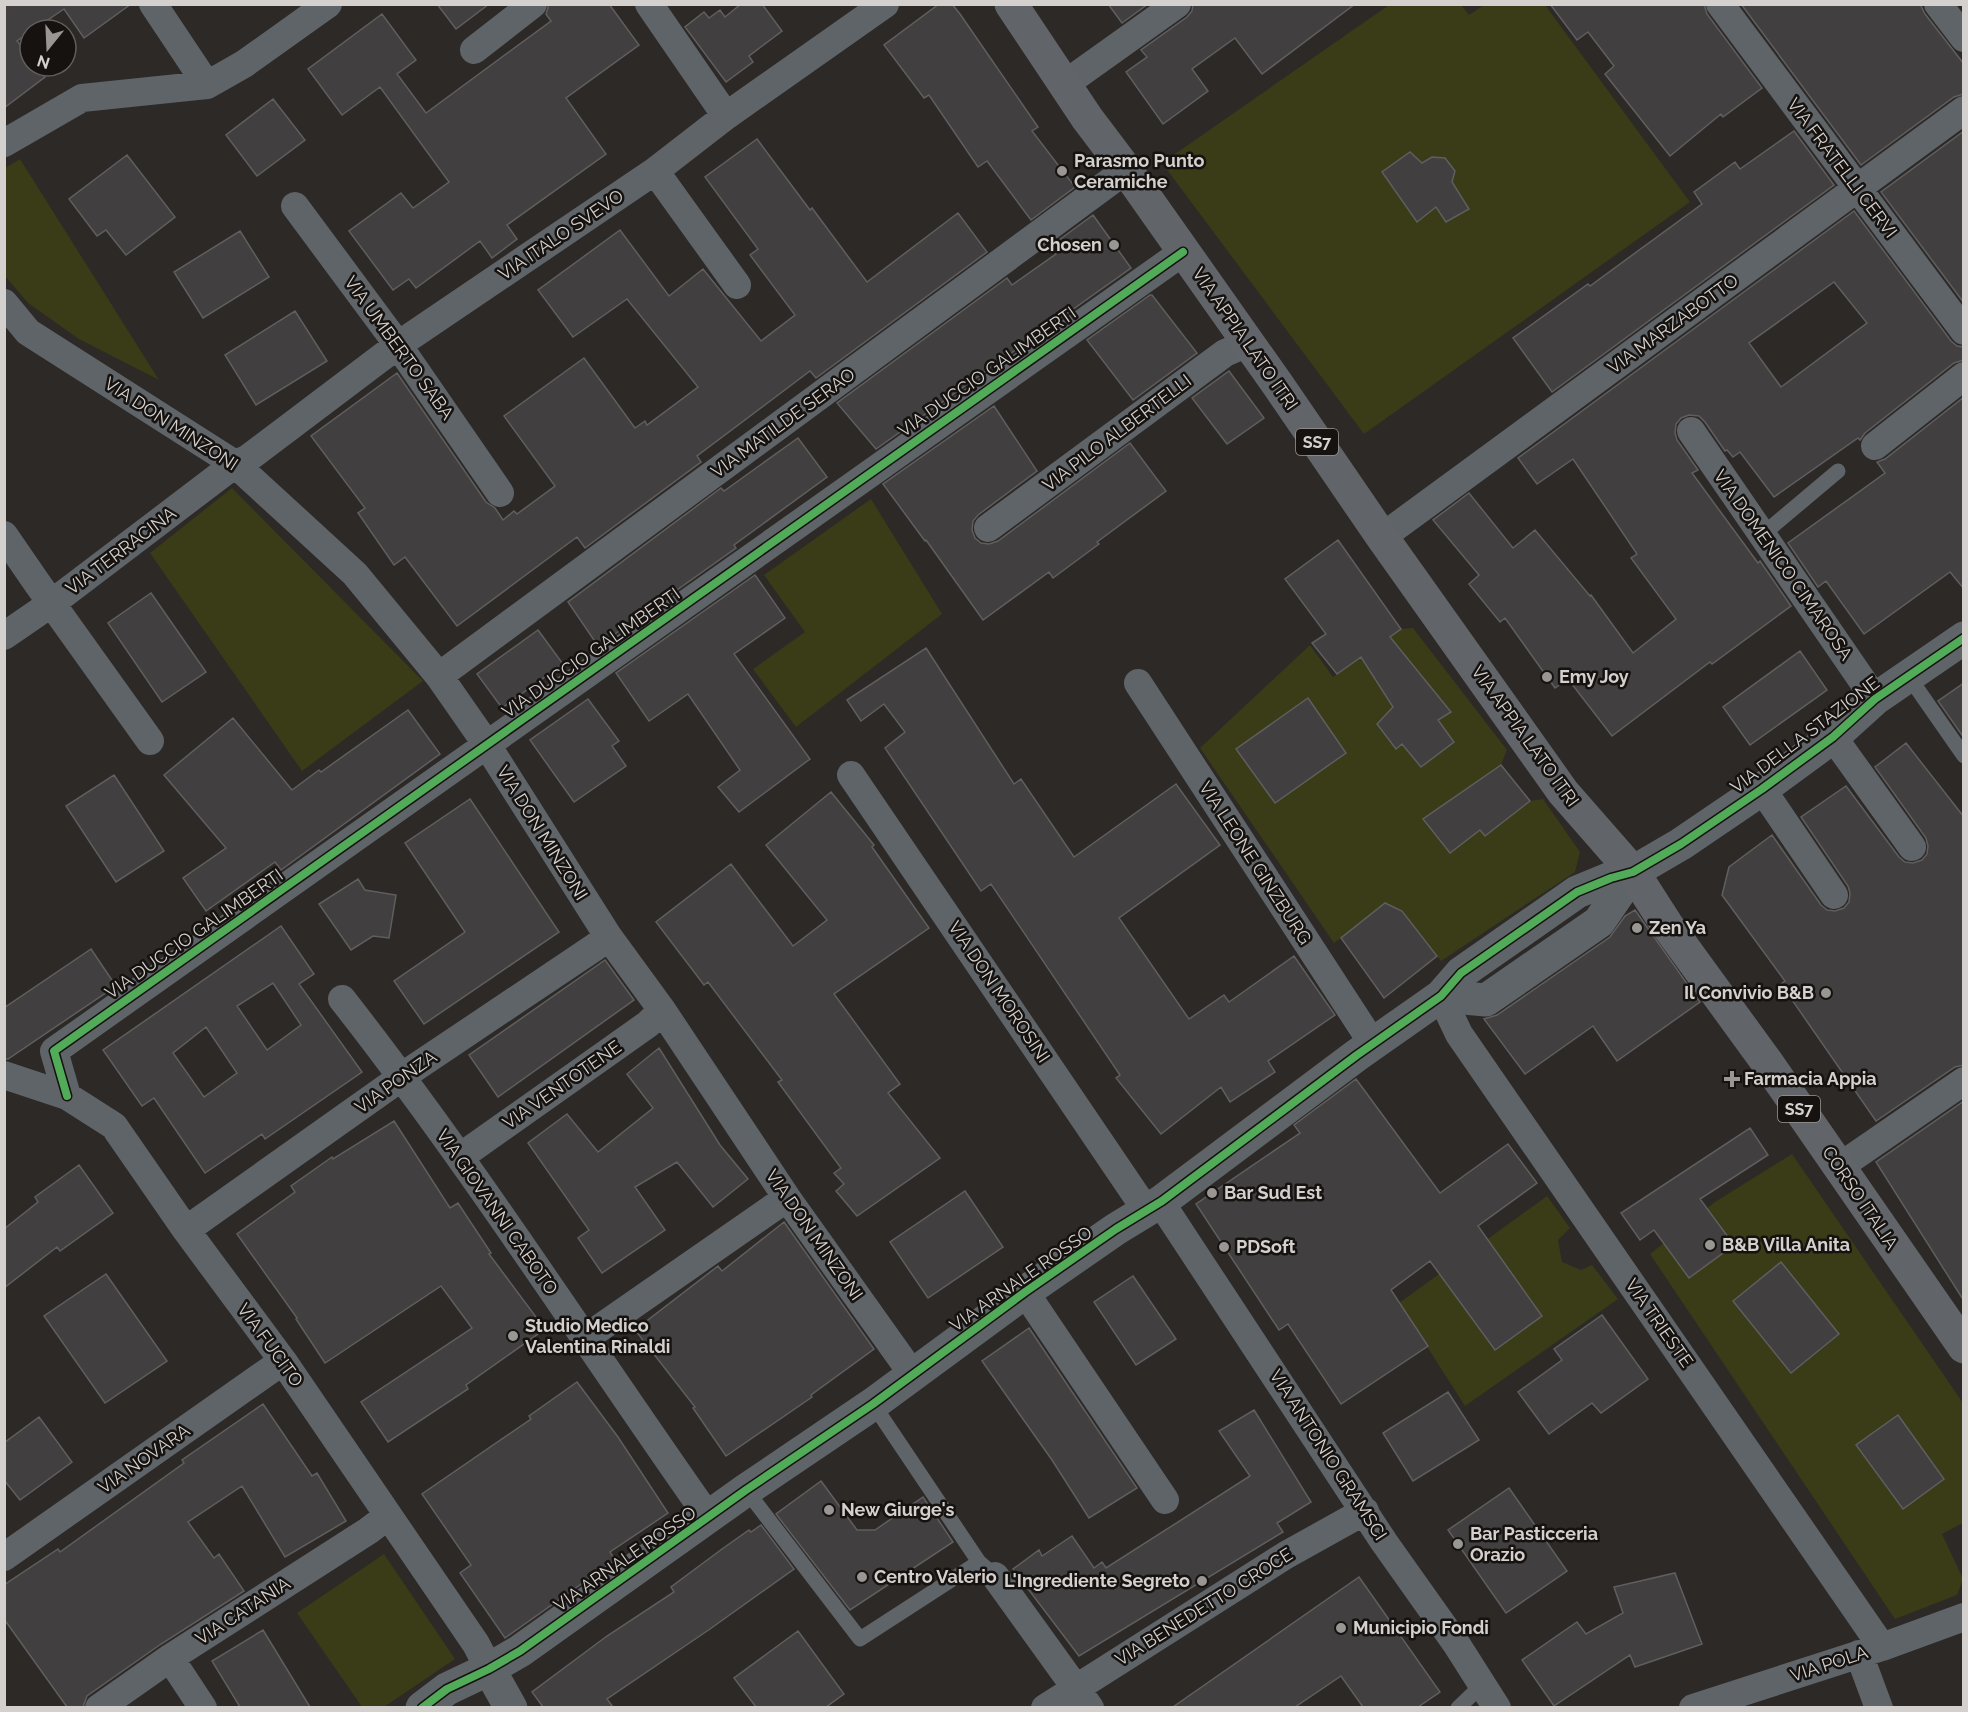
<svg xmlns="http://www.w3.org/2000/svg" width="1968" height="1712" viewBox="0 0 1968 1712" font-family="Raleway,sans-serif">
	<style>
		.green { fill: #393c16; fill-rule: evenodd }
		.building { fill: #413f3f; stroke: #605e5f; stroke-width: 1.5; fill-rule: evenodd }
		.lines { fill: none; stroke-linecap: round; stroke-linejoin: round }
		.service { stroke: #5f6468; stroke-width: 15 }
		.minor { stroke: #5f6468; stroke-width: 28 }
		.tertiary { stroke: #5f6468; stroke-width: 33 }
		.primary { stroke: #616468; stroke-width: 33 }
		.cycleway-casing { stroke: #151210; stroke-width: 11 }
		.cycleway { stroke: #51ab58; stroke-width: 8 }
		.poi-dot { fill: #999693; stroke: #151210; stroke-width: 2 }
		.labels { text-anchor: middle; stroke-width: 5; stroke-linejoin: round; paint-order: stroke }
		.shield { fill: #151210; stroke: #9b9794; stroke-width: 1.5 }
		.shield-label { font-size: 16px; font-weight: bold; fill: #d4d0cd }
		.poi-label { font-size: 18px; font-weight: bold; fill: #d4d0cd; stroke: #151210; text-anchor: start }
		.street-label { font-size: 18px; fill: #d4d0cd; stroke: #151210 }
	</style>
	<rect width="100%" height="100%" fill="#2c2927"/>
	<path class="green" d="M1389 5H1461L1469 15 1484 5H1545L1690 202 1364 434 1162 163Z
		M20 159 159 380 79 339 28 303 5 276V168Z
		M232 488 423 681 302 771 150 553Z
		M871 499 942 614 796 727 753 669 805 632 764 575Z
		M1413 628 1507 750 1501 765 1424 819 1450 853 1480 830 1485 836 1530 801 1543 799 1580 852 1575 872 1441 961 1402 911 1385 904 1334 943 1200 748 1310 645 1333 677 1401 629ZM1308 698 1346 753 1274 803 1236 749ZM1393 707 1450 712 1438 720 1454 743 1421 767 1402 744 1396 749 1377 725Z
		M1792 1154 1963 1403V1523L1942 1534 1963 1579 1957 1595 1895 1619 1650 1254 1715 1202ZM1781 1263 1839 1334 1791 1373 1733 1301Z
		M1547 1196 1570 1228 1558 1240 1562 1262 1581 1270 1592 1265 1618 1299 1465 1406 1399 1303Z
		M384 1554 455 1659 384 1707H362L297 1613Z"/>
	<path class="building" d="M4 4H131L84 38 64 9 33 30H30V32L17 41 30 57V66H37L45 77 4 108Z
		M437 4H489L456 29Z
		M549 4H609L639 45 566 98 606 154 507 225 517 239 492 258 480 241 416 288 409 279 393 290 349 231 401 193 413 208 449 182 380 87 342 115 308 69 382 14 416 60 397 74 426 113 551 21 546 14Z
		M741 4H762L782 31 749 56 753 62 726 82 685 27 704 12 709 18 720 10 725 17Z
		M939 4H952L960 14 1038 127 1032 131 1075 187 1031 220 987 161 978 167 929 95 924 98 884 45Z
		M1108 4H1148L1122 23Z
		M1193 4H1355L1262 74 1235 38 1192 69 1208 91 1163 124 1126 72 1147 57 1141 50 1187 17 1192 11Z
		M1550 4H1704L1707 14 1762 88 1723 117 1721 114 1670 156 1605 74 1614 66 1588 32 1577 40Z
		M1741 4H1920L1925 14 1964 64V94L1954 97 1861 165Z
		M273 99 305 140 257 176 226 135Z
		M1794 131 1834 185 1552 392 1513 338 1588 284 1590 286 1702 204 1694 192 1735 162 1740 169Z
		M1964 131V303L1881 192Z
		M757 139 810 210 812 208 867 282 958 213 987 252 816 378 810 371 697 456 701 462 585 548 577 537 457 626 405 557 394 565 358 513 365 508 311 436 397 373 486 502 495 508 503 520 514 511 517 514 555 486 504 416 584 358 635 428 645 421 647 425 698 387 627 299 573 337 538 290 620 230 669 296 703 269 761 341 795 315 750 255 758 249 705 177Z
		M1410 152 1422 163 1432 157 1445 158 1455 171 1452 182 1469 209 1446 222 1436 207 1417 222 1382 172Z
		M127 155 175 217 126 255 106 230 97 236 69 199Z
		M1854 211 1951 341 1957 346 1964 347V360L1954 363 1865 433 1860 440 1858 438 1774 497 1740 452 1733 457 1727 450 1725 451 1705 422 1699 416 1689 415 1681 418 1676 424 1675 433 1677 440 1698 470 1692 473 1758 563 1760 561 1791 606 1712 664 1710 662 1612 736 1568 679 1555 688 1505 618 1500 622 1469 584 1479 575 1433 520 1469 493 1513 548 1535 530 1590 596 1591 595 1633 653 1676 619 1631 558 1637 554 1573 459 1537 484 1518 458ZM1834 282 1867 323 1781 387 1749 343Z
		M1093 215 1131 268 876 449 837 403 1007 278 1012 285 1056 254 1051 246Z
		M240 231 269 277 203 318 174 272Z
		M1150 295H1152L1197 353 1133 400 1087 340Z
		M295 311 327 361 256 405 225 355Z
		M1229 371 1264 418 1227 444 1192 398Z
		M1964 397V589L1950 572 1864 634 1826 581 1818 587 1788 543 1885 473 1877 462 1885 459Z
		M994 406 1037 471 978 515 973 521 972 530 975 538 981 543 989 544 998 541 1130 443 1166 491 1097 542 1099 544 1053 578 1049 572 983 620 926 540 925 541 883 484Z
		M798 438 827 477 734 545 736 548 598 646 568 602 721 488 724 491Z
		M1338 540 1401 629 1390 637 1451 712 1438 720 1454 742 1421 767 1402 744 1396 749 1377 724 1393 707 1361 657 1337 674 1312 643 1326 634 1285 579Z
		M755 575 785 618 734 654 810 759 739 812 718 787 740 770 688 694 649 721 616 673Z
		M151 593 206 672 162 702 108 623Z
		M538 630 563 664 502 708 477 674Z
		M926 648 1014 784 1021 779 1074 857 1176 784 1220 845 1119 918 1189 1019 1224 995 1229 1002 1294 956 1335 1015 1268 1061 1275 1072 1230 1102 1221 1087 1161 1134 1116 1078 1120 1075 991 884 981 891 885 748 905 732 884 704 861 721 847 700Z
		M1800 651 1827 690 1750 745 1723 707Z
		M1964 683V738L1938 701Z
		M1308 698 1346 753 1275 803 1236 749Z
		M588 699 619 741 612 746 626 766 574 802 530 740Z
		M408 710 440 754 281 870 275 862 206 911 183 878 226 848 164 775 233 718 292 790 319 770 321 772Z
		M1906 743 1964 817V1065L1955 1067 1876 1121 1781 984 1785 981 1722 895 1729 867 1772 835 1821 905 1827 910 1835 911 1844 908 1849 902 1850 893 1848 886 1801 817 1846 786 1899 857 1905 862 1913 863 1922 860 1927 854 1928 846 1926 838 1875 767Z
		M1501 765 1530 801 1485 836 1480 830 1450 853 1423 819Z
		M114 775 164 851 116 882 66 806Z
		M831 792 874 845 872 847 929 928 834 994 900 1084 888 1093 940 1158 857 1216 836 1191 844 1184 834 1173 841 1168 778 1082 782 1080 708 982 704 985 656 922 731 864 793 946 827 920 766 845Z
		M470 799 559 932 424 1024 394 981 465 932 405 843Z
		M358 879 365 890 396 895 389 938 373 936 351 950 319 904Z
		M1385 903 1402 911 1437 956 1384 998 1341 938Z
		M1635 910 1700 1002 1617 1061 1593 1026 1525 1074 1484 1019 1497 1015 1610 937 1625 916Z
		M281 926 314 974 299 984 362 1072 265 1139 262 1134 205 1173 154 1098 142 1106 103 1050ZM273 983 301 1025 267 1050 237 1006ZM206 1027 237 1073 204 1097 173 1053Z
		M91 949 116 986 8 1059H4V1008Z
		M605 960 634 1000 498 1097 469 1055Z
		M659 1048 720 1145 748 1179 713 1207 677 1162 635 1187 665 1230 602 1273 578 1238 589 1230 528 1143 567 1114 598 1152 653 1108 627 1074Z
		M1356 1079 1440 1193 1508 1144 1537 1183 1478 1226 1542 1316 1495 1350 1430 1261 1391 1290 1428 1346 1341 1404 1288 1324 1279 1330 1196 1204 1300 1133 1294 1125Z
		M1964 1101V1301L1876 1162Z
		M394 1121 450 1208 458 1203 491 1253 489 1254 545 1329 466 1385 468 1389 388 1442 361 1402 472 1328 441 1286 325 1363 296 1319 297 1318 237 1234 295 1192 291 1186 332 1157 333 1159Z
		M1750 1128 1768 1155 1700 1199 1734 1245 1689 1278 1654 1230 1640 1240 1621 1213Z
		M79 1165 113 1213 60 1251 57 1247 4 1288V1229L38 1202 35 1197Z
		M965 1191 1003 1247 928 1298 890 1242Z
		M784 1222 874 1349 811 1395 812 1397 726 1456 693 1408 695 1407 635 1330 718 1266 722 1271Z
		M1781 1262 1839 1334 1791 1373 1733 1301Z
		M106 1274 167 1361 105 1403 44 1316Z
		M1133 1276 1176 1339 1136 1365 1094 1302Z
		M1602 1315 1648 1379 1601 1413 1592 1403 1549 1434 1518 1392 1562 1360 1554 1349Z
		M1029 1328 1137 1488 1089 1518 1052 1460 982 1361Z
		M577 1382 618 1437 668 1513 610 1552 615 1560 505 1638 460 1573 471 1565 422 1494 531 1419 529 1416Z
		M1448 1392 1479 1440 1413 1481 1383 1433Z
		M263 1404 312 1476 317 1473 346 1521 285 1557 242 1486 188 1522 214 1558 219 1554 244 1591 161 1644 87 1696 83 1707H67L4 1619V1585L58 1549 60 1552 184 1463 182 1460Z
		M1254 1410 1311 1502 1277 1523 1283 1532 1079 1656 1013 1569 1039 1550 1042 1556 1072 1536 1094 1568 1102 1562 1106 1568 1250 1476 1219 1431Z
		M1898 1415 1944 1479 1903 1509 1856 1445Z
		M39 1417 72 1462 20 1500 4 1480V1443Z
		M821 1481 857 1530H875L923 1497 953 1542 850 1610 776 1514Z
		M1509 1488 1567 1571 1506 1613 1448 1530Z
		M761 1525 794 1569 710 1629 607 1699 613 1707H543L532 1692 607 1636 674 1592 671 1587 722 1549 749 1530 751 1532Z
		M1675 1573 1702 1644 1635 1667 1630 1655 1554 1706 1522 1660 1577 1622 1586 1634 1623 1613 1614 1587Z
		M1359 1577 1440 1692 1418 1707H1363L1341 1676 1295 1707H1173Z
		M263 1630 310 1707H240L212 1661Z
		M798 1631 844 1694 826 1707H756L734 1678Z"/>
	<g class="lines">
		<path class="service" d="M1762 535 1838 471
			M1909 677 1964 756
			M873 1404 979 1562 986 1568
			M746 1490 860 1639 979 1562
			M1458 1708 1482 1685"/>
		<path class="minor" d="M153 4 207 85
			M649 4 726 116
			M1720 4 1964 331
			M1938 4 1964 38
			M474 50 533 4
			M1065 84 1177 4
			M4 143 82 98 207 85 244 64 328 4
			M655 171 737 285
			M295 206 398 345 500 493
			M4 303 28 332 235 464 355 574 439 676 487 745 608 936 662 1010 787 1198 913 1375
			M1691 431 1875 699
			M1875 446 1964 376
			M988 528 1225 353 1248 343
			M4 535 37 583 150 741
			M1382 537 1964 110
			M4 636 52 603 235 464 247 459 398 345 655 171 726 116 885 4
			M439 676 1111 181 1127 171
			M1138 683 1373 1044
			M1833 737 1912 847
			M851 775 1146 1210
			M1762 789 1834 895
			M1441 996 1459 1034 1882 1647
			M342 999C473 1166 587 1345 709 1518
			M4 1075 67 1096 114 1126 186 1230 283 1361 476 1644 489 1669
			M67 1096 54 1051 1183 252
			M460 1157 648 1024 662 1010
			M1839 1167 1964 1081
			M1162 1201 1167 1212 1384 1542 1457 1645 1497 1708
			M186 1230 413 1069 595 947 608 936
			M1025 1292 1165 1500
			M584 1339 787 1198
			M4 1557 283 1361
			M995 1576 1090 1708
			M1859 1654 1879 1708
			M170 1658 203 1708
			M99 1708 170 1658 368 1531 388 1516
			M1045 1708 1286 1555 1365 1511
			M1693 1708 1882 1647 1964 1617"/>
		<path class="tertiary" d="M1441 996 1486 1000 1599 922 1633 872
			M489 1669 511 1708
			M422 1708 447 1689 489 1669 520 1651 746 1490 873 1404 1025 1292 1116 1229 1162 1201 1357 1055 1441 996 1461 973 1577 892 1611 878 1633 872 1681 844 1762 789 1833 737 1875 699 1964 638"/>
		<path class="primary" d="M1011 4 1087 118 1127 171 1278 385 1382 537 1563 792 1633 872 1667 925 1766 1061 1964 1347"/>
		<defs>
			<path id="cycleway" d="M67 1096 54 1051 1183 252
				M422 1708 447 1689 489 1669 520 1651 746 1490 873 1404 1025 1292 1116 1229 1162 1201 1357 1055 1441 996 1461 973 1577 892 1611 878 1633 872 1681 844 1762 789 1833 737 1875 699 1964 638"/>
		</defs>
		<use href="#cycleway" class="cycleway-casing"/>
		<use href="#cycleway" class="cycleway"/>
	</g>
	<g class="poi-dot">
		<circle cx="1062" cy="171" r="6"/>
		<circle cx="1114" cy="245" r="6"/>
		<circle cx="1547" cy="677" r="6"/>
		<circle cx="1637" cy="928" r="6"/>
		<circle cx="1826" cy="993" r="6"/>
		<path d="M1729 1070h6v6h6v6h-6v6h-6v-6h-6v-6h6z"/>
		<circle cx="1212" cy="1193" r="6"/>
		<circle cx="1710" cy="1245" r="6"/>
		<circle cx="1224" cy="1247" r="6"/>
		<circle cx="513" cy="1336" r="6"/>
		<circle cx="829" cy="1510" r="6"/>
		<circle cx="1458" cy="1544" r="6"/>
		<circle cx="862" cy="1577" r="6"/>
		<circle cx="1202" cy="1581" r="6"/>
		<circle cx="1341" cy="1628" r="6"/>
	</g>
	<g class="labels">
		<g class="shield">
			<rect x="1296" y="429" width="42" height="26" rx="4.5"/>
			<rect x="1778" y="1096" width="42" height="26" rx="4.5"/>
		</g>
		<g class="shield-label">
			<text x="1317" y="448">SS7</text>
			<text x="1799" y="1115">SS7</text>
		</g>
		<g class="poi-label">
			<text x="1074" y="167">Parasmo Punto<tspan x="1074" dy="21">Ceramiche</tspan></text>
			<text x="1102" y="251" text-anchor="end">Chosen</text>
			<text x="1559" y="683">Emy Joy</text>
			<text x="1649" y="934">Zen Ya</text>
			<text x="1814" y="999" text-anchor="end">Il Convivio B&amp;B</text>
			<text x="1744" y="1085">Farmacia Appia</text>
			<text x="1224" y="1199">Bar Sud Est</text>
			<text x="1722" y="1251">B&amp;B Villa Anita</text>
			<text x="1236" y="1253">PDSoft</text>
			<text x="525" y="1332">Studio Medico<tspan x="525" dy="21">Valentina Rinaldi</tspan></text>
			<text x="841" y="1516">New Giurge's</text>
			<text x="1470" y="1540">Bar Pasticceria<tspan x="1470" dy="21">Orazio</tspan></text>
			<text x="874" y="1583">Centro Valerio</text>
			<text x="1190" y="1587" text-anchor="end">L'Ingrediente Segreto</text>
			<text x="1353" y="1634">Municipio Fondi</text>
		</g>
		<g class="street-label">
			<text transform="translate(1842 168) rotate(53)" y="6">VIA FRATELLI CERVI</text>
			<text transform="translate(561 235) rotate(-34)" y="6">VIA ITALO SVEVO</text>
			<text transform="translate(1673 324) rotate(-36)" y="6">VIA MARZABOTTO</text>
			<text transform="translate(1245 339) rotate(55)" y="6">VIA APPIA LATO ITRI</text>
			<text transform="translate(399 348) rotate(54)" y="6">VIA UMBERTO SABA</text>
			<text transform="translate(987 372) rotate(-35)" y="6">VIA DUCCIO GALIMBERTI</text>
			<text transform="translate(783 423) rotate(-36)" y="6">VIA MATILDE SERAO</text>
			<text transform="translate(171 424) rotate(33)" y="6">VIA DON MINZONI</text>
			<text transform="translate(1117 433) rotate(-37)" y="6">VIA PILO ALBERTELLI</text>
			<text transform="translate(121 551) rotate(-37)" y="6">VIA TERRACINA</text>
			<text transform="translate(1783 565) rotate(55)" y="6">VIA DOMENICO CIMAROSA</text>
			<text transform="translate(591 653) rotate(-35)" y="6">VIA DUCCIO GALIMBERTI</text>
			<text transform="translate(1805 735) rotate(-37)" y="6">VIA DELLA STAZIONE</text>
			<text transform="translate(1525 736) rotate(54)" y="6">VIA APPIA LATO ITRI</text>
			<text transform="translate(542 833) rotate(58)" y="6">VIA DON MINZONI</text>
			<text transform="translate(1255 863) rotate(57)" y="6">VIA LEONE GINZBURG</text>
			<text transform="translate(194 934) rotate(-35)" y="6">VIA DUCCIO GALIMBERTI</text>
			<text transform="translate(999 992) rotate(56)" y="6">VIA DON MOROSINI</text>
			<text transform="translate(396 1082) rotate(-35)" y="6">VIA PONZA</text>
			<text transform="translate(562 1085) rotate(-35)" y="6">VIA VENTOTENE</text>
			<text transform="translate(1860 1198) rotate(56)" y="6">CORSO ITALIA</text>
			<text transform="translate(497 1212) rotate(55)" y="6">VIA GIOVANNI CABOTO</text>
			<text transform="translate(814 1235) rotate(55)" y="6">VIA DON MINZONI</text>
			<text transform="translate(1021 1279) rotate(-35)" y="6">VIA ARNALE ROSSO</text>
			<text transform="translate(1659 1323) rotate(55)" y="6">VIA TRIESTE</text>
			<text transform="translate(270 1345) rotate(54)" y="6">VIA FUCITO</text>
			<text transform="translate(1328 1455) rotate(57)" y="6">VIA ANTONIO GRAMSCI</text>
			<text transform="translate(144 1459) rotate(-35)" y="6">VIA NOVARA</text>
			<text transform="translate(625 1559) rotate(-35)" y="6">VIA ARNALE ROSSO</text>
			<text transform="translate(1204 1607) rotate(-32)" y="6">VIA BENEDETTO CROCE</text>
			<text transform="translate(243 1611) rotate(-33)" y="6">VIA CATANIA</text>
			<text transform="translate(1829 1664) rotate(-18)" y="6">VIA POLA</text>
		</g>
	</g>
	<rect width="1968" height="1712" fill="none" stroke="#d4d0cd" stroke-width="12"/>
	<g transform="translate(48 48) rotate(198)"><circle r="28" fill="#151210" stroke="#615e5c" stroke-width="1.5"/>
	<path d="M0-4.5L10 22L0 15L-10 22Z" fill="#999693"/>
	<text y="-9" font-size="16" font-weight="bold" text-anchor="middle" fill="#d4d0cd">N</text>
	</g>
</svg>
